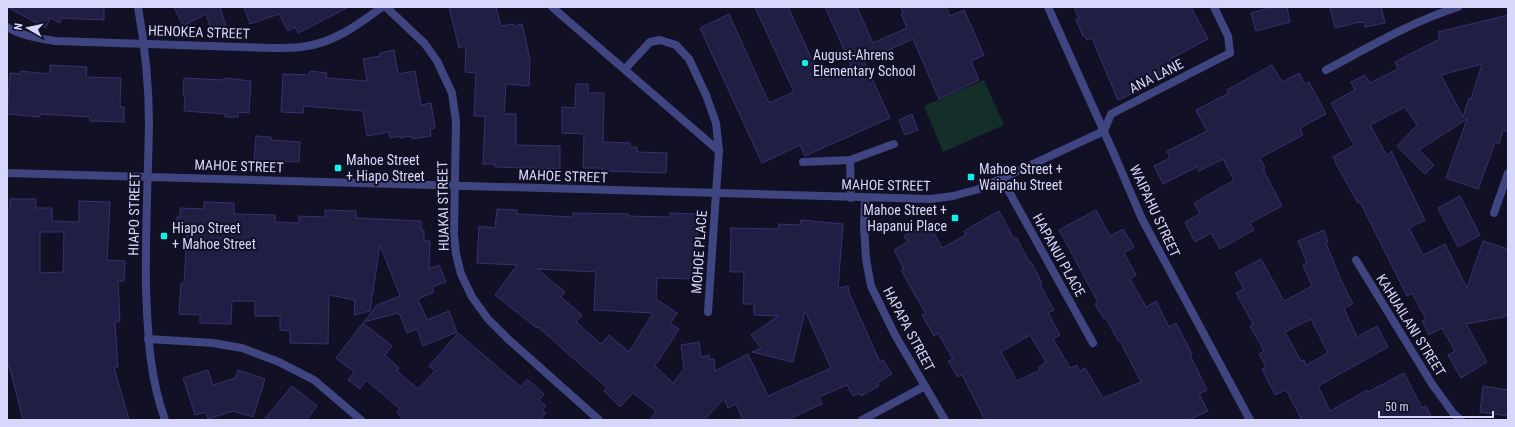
<svg xmlns="http://www.w3.org/2000/svg" width="1515" height="427" viewBox="0 0 1515 427" font-family="'Roboto Condensed',sans-serif">
	<style>
		.green { fill: #142e2a }
		.building { fill: #211e44; stroke: #36316e; fill-rule: evenodd }
		.lines { fill: none; stroke-linecap: round; stroke-linejoin: round }
		.service { stroke: #3f4580; stroke-width: 8 }
		.minor { stroke: #3f4580; stroke-width: 8 }
		.tertiary { stroke: #3f4580; stroke-width: 8 }
		.poi-dot { fill: #10efe9; stroke: #111024; stroke-width: 1.5 }
		.labels { text-anchor: middle; stroke-width: 4; stroke-linejoin: round; paint-order: stroke }
		.street-label { font-size: 14px; fill: #d7d7fc; stroke: #111024 }
		.poi-label { font-size: 14px; fill: #d7d7fc; stroke: #111024; text-anchor: start }
	</style>
	<rect width="100%" height="100%" fill="#111024"/>
	<path class="green" d="M984 80 1004 125 943 152 924 106Z"/>
	<path class="building" d="M7 7H104V20L61 18 60 23 50 18 46 28Z
		M174 7H220L227 29 212 33 206 14 183 26Z
		M244 7H349L298 33 295 27 288 31 279 14 250 24Z
		M449 7H496L501 26 513 24V26L522 24 530 59 529 86 506 84 504 114H516V145L560 146V169L495 167V164H483L485 116H474L476 73 465 72 466 46 459 48Z
		M755 7H788L821 79 851 65 825 7H857L873 43 907 28 901 14 903 13 901 7H946L950 16 964 10 984 55 971 61 979 80 939 99 913 39 864 61 890 118 805 156 800 145 762 163 700 28 729 14 769 103 794 92Z
		M1074 7H1191L1208 39 1170 59 1174 70 1141 85 1143 89 1118 100 1092 38 1087 40 1085 36H1083L1076 20 1079 19Z
		M1272 7H1287L1290 22 1256 31 1251 13Z
		M1330 7H1381L1385 23 1365 27 1364 22 1359 23V22L1335 28Z
		M1508 15V132L1503 130 1499 144 1495 143 1478 189 1446 178 1467 119 1419 150 1434 165 1425 174 1397 146 1417 125 1405 107 1370 125 1387 156 1391 151 1425 220 1409 228 1423 255 1445 244 1467 288 1483 241 1508 249V315L1504 316V317L1466 324 1487 362 1461 378 1448 355 1455 351 1442 328 1429 335 1422 321 1426 319 1412 293 1407 296 1360 202 1358 203 1335 162H1336L1333 157 1354 145 1331 103 1355 90 1351 82 1365 75 1370 83 1398 69 1395 62 1440 39 1438 32ZM1482 64 1471 99 1469 98 1463 117 1441 75Z
		M394 50 398 74 415 71 421 105 431 103 435 128 430 129 431 136 412 139 411 136 400 138V136L390 138 389 132 367 136 363 111 304 106 303 113 281 112 283 74 309 75 310 71 327 73 326 78 367 81 363 59 380 56V53Z
		M50 65 87 67 86 77 121 78 120 107H124V122L90 121V117L40 114V117L7 114 10 73 20 74V71L50 74Z
		M1272 65 1282 82 1299 73 1305 84 1309 82 1326 114 1300 128 1303 135 1260 158 1265 168 1263 169 1282 206 1250 223 1254 230 1220 249 1211 233 1195 242 1185 222 1200 214 1194 203 1234 180 1223 159 1199 171 1197 167 1163 184 1154 166 1170 158 1167 151 1207 131 1196 110 1229 93 1227 90Z
		M184 78 224 80V78L251 81 249 113 238 112V117H225V114L184 111 185 95H183Z
		M576 84H588V93H604L603 142 630 143V147H637V152L667 153 666 173 602 171V168H583L584 134 562 133V107L575 108Z
		M912 114 918 130 905 135 899 120Z
		M256 136 271 137V140L300 142 299 162 254 160Z
		M1460 196 1480 235 1458 247 1438 208Z
		M10 199H36V208H52V221L79 222V201L110 202 107 260 125 261 124 281H118L120 321 115 322 118 367H114L129 420H23L10 368H8L7 354V348H8L7 333V208H10ZM40 232H64L63 272 40 273Z
		M204 202 234 203V214L275 215V222L299 223V216L325 217V210L356 211V218L421 221V230H424V241H430L429 269 439 265 446 282 432 287 434 292 418 299 427 320 449 311 457 332 423 346 417 329 407 333 400 315H399L398 313 364 322 377 305 400 296 380 245 370 311 354 315 355 300 329 295 328 344 290 343V331L280 330V316H255V301H232L231 324 200 323V315L179 314 181 283H184L187 234H177V217H180V208L204 209Z
		M497 209 517 210V214L572 217 573 213 628 214V216L670 217V213L698 214 696 279 657 278 656 299 678 314H676L670 324 679 329 655 366 673 383 684 369 681 345 699 342 701 357 709 355V359H714L715 371 748 354 768 396 831 368 805 311 793 362 752 352 761 348 751 335 778 316 754 315V304H743L744 272H730L731 228 778 229 779 224 800 225 801 220 843 224 838 288 848 286 850 295 880 362 883 360 892 374 877 383 879 386 861 396 859 393 853 396 847 385 819 397 822 404 787 420H743L736 404 728 408 724 399 704 420H650L656 411 633 393 620 407 604 391 607 388 538 327 537 328 495 295 517 265 477 263 479 226 495 228ZM537 269 596 272 594 310 653 313 629 352 609 335 601 344 576 322 582 315 561 297 565 292Z
		M1096 210 1110 236 1123 229 1134 247 1124 253 1136 275 1130 279 1146 307 1156 301 1169 327 1176 323 1192 354 1190 355 1207 390 1199 394 1208 411 1189 420H985L962 375 958 377 948 361 953 359 938 333 934 336 922 315 926 314 901 270 904 269 894 250 908 242 904 236 928 222 942 248 966 235 964 231 999 211 1014 239 1016 237 1030 263 1031 262 1042 283 1040 285 1054 310 1048 313 1060 335 1053 339 1070 368 1077 365 1080 371 1085 368 1103 398 1141 382 1120 341 1119 342 1106 318 1104 319 1095 304 1098 302 1059 230ZM1030 335 1046 362 1039 367 1040 370 1017 381 1001 352Z
		M1324 230 1328 242 1326 243 1341 280 1353 304 1344 308 1357 337 1377 326 1388 347 1318 386 1330 411 1367 390 1368 392 1404 373 1422 408 1426 406 1433 420H1302L1286 390 1275 395 1262 369 1266 367 1259 354 1264 351 1250 326 1253 324 1236 293 1244 289 1235 273 1261 259 1284 301 1312 286 1303 265 1307 263 1298 241ZM1311 319 1328 353 1306 365 1304 360 1301 361 1285 332Z
		M363 323 392 346 385 355 399 368 397 371 418 389 435 371 429 366 458 333 521 387 527 379 544 394 539 400 546 406 542 410 546 413 540 420H404L397 413 400 409 366 380 360 389 348 380 354 372 336 358Z
		M208 370 213 385 235 378 238 370 265 379 253 417 233 411 208 419 206 412 195 415 183 378Z
		M292 386 317 406 306 420H264Z
		M1483 386 1508 390V416L1480 412Z"/>
	<g class="lines">
		<path class="service" d="M552 7 719 151
			M1214 7 1228 36 1230 53
			M625 69 650 42 660 40 676 45 689 59 706 95 716 123 719 151 716 193
			M803 162 850 160
			M851 198 850 160 894 144"/>
		<path class="minor" d="M386 7 425 44 437 61 452 93 456 121 454 234 456 254 461 274 472 297 488 319 508 339 599 420
			M7 27C21 36 38 38 55 41L273 48C282 48 292 48 301 47 332 44 358 25 382 7
			M1326 70C1369 47 1411 22 1458 7
			M1104 131 1111 114 1230 53
			M1002 179 1093 343
			M1494 213 1508 173
			M1356 260 1432 384 1453 413 1461 420
			M708 312 716 193
			M148 339 213 343 242 348 279 362 314 380 361 420
			M862 420 925 386"/>
		<path class="tertiary" d="M138 7C145 46 149 85 149 125 148 179 145 234 146 289 148 335 149 375 165 420
			M1048 7 1114 154 1142 219 1250 420
			M7 173 931 199 953 196 979 189 1104 131
			M865 198 864 226 866 259 871 286 895 335 945 420"/>
	</g>
	<g class="poi-dot">
		<circle cx="805" cy="63" r="4"/>
		<rect x="334" y="164" width="8" height="8" rx="2"/>
		<rect x="967" y="173" width="8" height="8" rx="2"/>
		<rect x="951" y="214" width="8" height="8" rx="2"/>
		<rect x="160" y="232" width="8" height="8" rx="2"/>
	</g>
	<g class="labels">
		<g class="street-label">
			<text transform="translate(199 32) rotate(2)" y="5">HENOKEA STREET</text>
			<text transform="translate(1156 76) rotate(-27)" y="5">ANA LANE</text>
			<text transform="translate(239 166) rotate(2)" y="5">MAHOE STREET</text>
			<text transform="translate(563 176) rotate(2)" y="5">MAHOE STREET</text>
			<text transform="translate(886 185) rotate(1)" y="5">MAHOE STREET</text>
			<text transform="translate(443 206) rotate(-91)" y="5">HUAKAI STREET</text>
			<text transform="translate(1155 211) rotate(65)" y="5">WAIPAHU STREET</text>
			<text transform="translate(134 214) rotate(-89)" y="5">HIAPO STREET</text>
			<text transform="translate(699 252) rotate(-86)" y="5">MOHOE PLACE</text>
			<text transform="translate(1059 255) rotate(61)" y="5">HAPANUI PLACE</text>
			<text transform="translate(1411 325) rotate(58)" y="5">KAHUAILANI STREET</text>
			<text transform="translate(909 329) rotate(62)" y="5">HAPAPA STREET</text>
		</g>
		<g class="poi-label">
			<text x="813" y="60">August-Ahrens<tspan x="813" dy="16">Elementary School</tspan></text>
			<text x="346" y="165">Mahoe Street<tspan x="346" dy="16">+ Hiapo Street</tspan></text>
			<text x="979" y="174">Mahoe Street +<tspan x="979" dy="16">Waipahu Street</tspan></text>
			<text x="947" y="215" text-anchor="end">Mahoe Street +<tspan x="947" dy="16">Hapanui Place</tspan></text>
			<text x="172" y="233">Hiapo Street<tspan x="172" dy="16">+ Mahoe Street</tspan></text>
		</g>
	</g>
	<rect width="1515" height="427" fill="none" stroke="#d7d7fc" stroke-width="16"/>
	<g transform="translate(28 28) rotate(279)" stroke="#111024" stroke-width="3" paint-order="stroke">
	<path d="M0-3L7 15L0 10L-7 15Z" fill="#d7d7fc"/>
	<text y="-6" font-size="11" font-weight="bold" text-anchor="middle" fill="#d7d7fc">N</text>
	</g>
	<path d="M1379 411v6h114v-6" fill="none" stroke="#d7d7fc" stroke-width="2"/>
	<text x="1385" y="411" font-size="12" fill="#d7d7fc" stroke="#111024" stroke-width="3" paint-order="stroke">50 m</text>
</svg>
